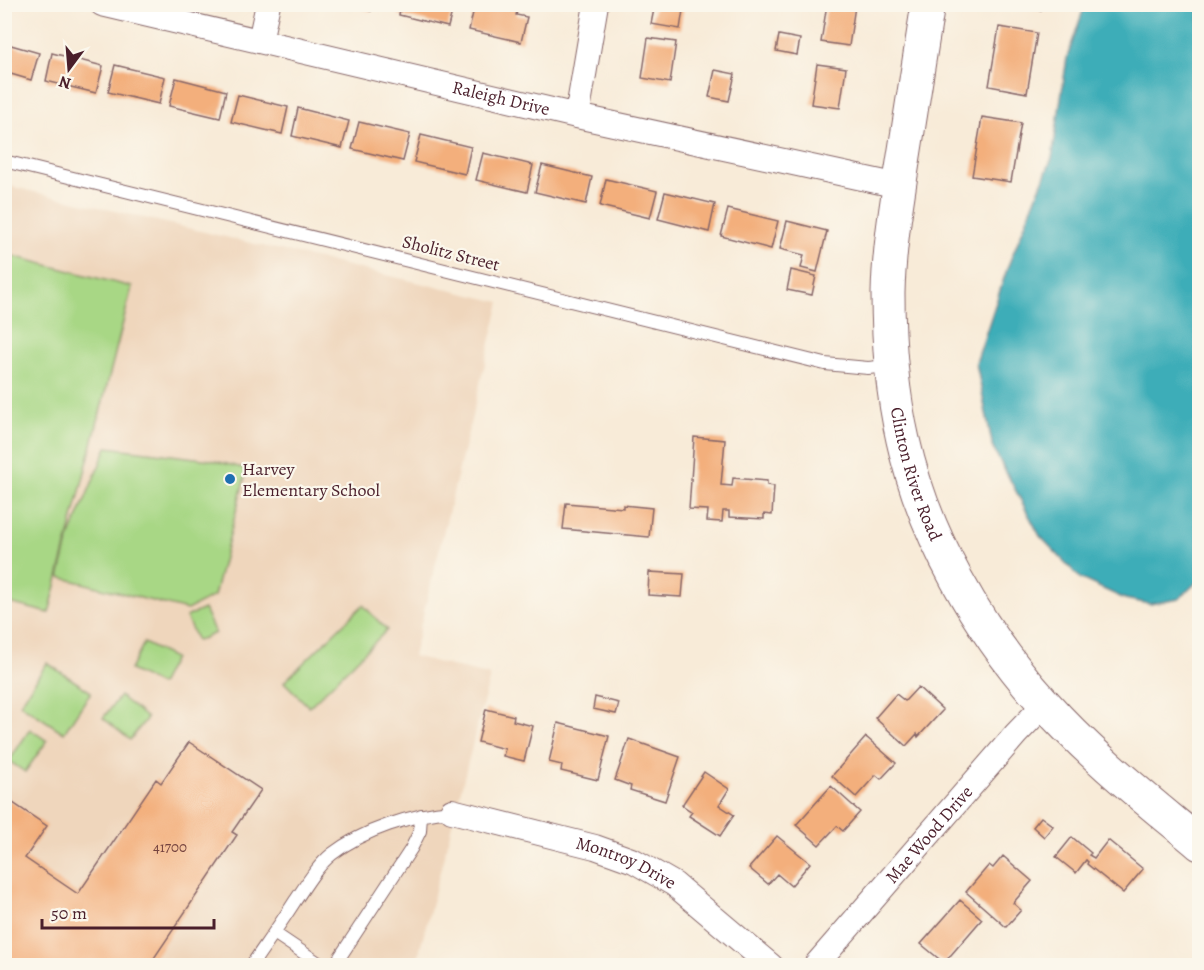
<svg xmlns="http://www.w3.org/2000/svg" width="1204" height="970" viewBox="0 0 1204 970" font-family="Alegreya,serif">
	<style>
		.built { fill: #efd6bc }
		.green { fill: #a8d785; stroke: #797b58; stroke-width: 1.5 }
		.water { fill: #3dadb8; stroke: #446672; stroke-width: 1.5 }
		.building { fill: #f3af7c }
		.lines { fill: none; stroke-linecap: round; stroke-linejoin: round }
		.lane-casing { stroke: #876668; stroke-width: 14 }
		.street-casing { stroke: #876668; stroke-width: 26 }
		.secondary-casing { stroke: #876668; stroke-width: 35 }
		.lane { stroke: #fff; stroke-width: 12 }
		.street { stroke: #fff; stroke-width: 24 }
		.secondary { stroke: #fff; stroke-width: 33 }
		.poi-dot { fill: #1f6fb2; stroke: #fbf7ec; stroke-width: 2 }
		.labels { text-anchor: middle; stroke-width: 4.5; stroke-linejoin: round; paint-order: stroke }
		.number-label { font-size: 15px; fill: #74433f }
		.street-label { font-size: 18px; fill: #4a1f2b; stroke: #fbf7ec }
		.poi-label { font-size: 18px; fill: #4a1f2b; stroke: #fbf7ec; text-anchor: start }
	</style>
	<rect width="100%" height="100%" fill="#fbf7ec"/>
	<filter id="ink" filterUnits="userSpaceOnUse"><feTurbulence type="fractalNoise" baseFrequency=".0167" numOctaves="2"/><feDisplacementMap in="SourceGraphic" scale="12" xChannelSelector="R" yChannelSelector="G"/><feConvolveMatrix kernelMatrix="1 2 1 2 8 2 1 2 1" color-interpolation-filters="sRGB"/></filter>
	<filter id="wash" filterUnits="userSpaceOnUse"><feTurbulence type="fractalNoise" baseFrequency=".008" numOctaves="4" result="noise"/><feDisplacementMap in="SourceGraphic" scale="24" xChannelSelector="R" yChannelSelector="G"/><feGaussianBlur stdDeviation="1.35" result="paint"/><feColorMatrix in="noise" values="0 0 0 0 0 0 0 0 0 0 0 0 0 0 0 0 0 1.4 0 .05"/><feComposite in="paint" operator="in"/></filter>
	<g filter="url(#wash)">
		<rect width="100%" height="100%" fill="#f8ebd8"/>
		<path class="built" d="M5 185 500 302 413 656 490 676 416 965 5 966Z"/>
		<path class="green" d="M5 254 132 287 49 613 5 602Z
			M107 447 211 460 247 469 214 596 187 610 59 577 69 538Z
			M363 605 387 630 309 707 284 682Z
			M204 609 215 633 197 641 186 617Z
			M144 643 174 658 160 685 130 670Z
			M47 663 91 692 64 733 20 704Z
			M120 696 147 718 130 740 103 718Z
			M30 729 47 741 25 772 9 761Z"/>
		<path class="water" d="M1085 5H1199V580L1179 599 1150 604 1125 599 1081 579 1040 536 993 448 976 363 1008 266 1052 158 1067 58Z"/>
		<g id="blocks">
			<path class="building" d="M346 4H373L371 11Z
				M401 4H454L448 27 399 15Z
				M475 4 495 8 496 4H519L516 15 527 17 521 42 469 30Z
				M655 4H684L680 29 651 24Z
				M827 4 855 6 849 46 821 42Z
				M1017 4H1041V10Z
				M999 27 1037 33 1027 93 989 86Z
				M779 35 800 39 797 55 776 51Z
				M648 38 676 42 670 83 642 78Z
				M4 43 39 53 31 80 4 72Z
				M52 53 103 66 96 93 46 81Z
				M817 64 846 68 840 108 811 104Z
				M115 65 165 77 159 104 108 92Z
				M715 70 735 74 729 101 709 97Z
				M176 78 226 91 220 118 169 106Z
				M238 95 288 107 282 134 231 122Z
				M298 108 349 121 342 148 292 136Z
				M982 117 1021 123 1011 182 972 176Z
				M359 122 410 134 403 161 352 149Z
				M421 135 471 147 465 174 414 162Z
				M483 153 533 165 527 192 476 180Z
				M542 165 592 177 586 204 535 192Z
				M606 179 657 191 650 218 600 206Z
				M665 192 715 204 709 232 658 219Z
				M728 209 778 221 771 249 721 236Z
				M787 221 827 231 817 272 801 268 804 255 780 249Z
				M791 270 816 276 812 295 787 290Z
				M694 437 725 440 721 485 732 486 733 478 767 481V485L774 486 772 515 764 514V519L729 517V511H723L722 522 707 521 708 510 689 509Z
				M566 503 623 508V505L652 508 649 537 563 529Z
				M649 572 684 574 682 597 648 595Z
				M918 687 943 710 918 737 917 734 906 746 875 718 896 694 905 701Z
				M595 697 619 703 616 714 593 709Z
				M486 709 514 716 513 721 533 726 524 761 503 756 505 749 478 742Z
				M558 723 609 736 598 780 561 771 562 765 549 762Z
				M866 737 896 763 881 779 876 775 856 797 832 776Z
				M629 739 680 757 665 801 630 790 631 786 615 780Z
				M189 742 261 790 232 832 237 835 152 961 158 966H4V797L47 826 25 858 78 894 156 779 161 783Z
				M704 772 729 789 719 805 734 815 720 836 689 816 692 812 682 805Z
				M831 786 860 812 843 831 837 826 819 845 796 825Z
				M1041 817 1053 826 1044 837 1033 827Z
				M777 836 810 863 791 886 777 874 768 884 749 868Z
				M1072 837 1091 853 1089 855 1094 858 1108 840 1143 869 1123 893 1087 864 1088 862 1086 860 1076 873 1056 857Z
				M1003 856 1032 881 1013 903 1021 910 1006 927 966 892 989 865 993 868Z
				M960 900 982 919 944 963 921 944Z"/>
		</g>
	</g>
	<g filter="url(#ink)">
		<use href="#blocks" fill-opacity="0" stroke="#876668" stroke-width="1.5"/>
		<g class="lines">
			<defs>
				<path id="lane" d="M4 161 825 364 868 368 890 366
					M274 933 323 966
					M251 966C266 944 281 923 295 901 306 885 317 866 332 854 363 830 413 814 452 811
					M334 966 411 849 420 831 421 815"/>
				<g id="street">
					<path id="s1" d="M102 4 577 116 899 186"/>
					<path d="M260 41 268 4"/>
					<path d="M577 116 596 4"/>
					<path id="s2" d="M452 811 595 847 634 861 674 884 771 966"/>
					<path id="s3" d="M815 966 1016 734 1045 704"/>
				</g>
				<g id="secondary">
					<path id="s4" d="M928 4C920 55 912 105 904 156 897 201 889 247 888 293 888 342 892 392 903 440 924 535 979 631 1044 703 1090 755 1146 799 1200 844"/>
				</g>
			</defs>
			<use href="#lane" class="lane-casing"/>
			<use href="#street" class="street-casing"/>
			<use href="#secondary" class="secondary-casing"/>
			<use href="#lane" class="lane"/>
			<use href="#street" class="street"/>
			<use href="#secondary" class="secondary"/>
		</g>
	</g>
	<circle class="poi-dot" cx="230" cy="479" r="6"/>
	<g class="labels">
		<g class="number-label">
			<text x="170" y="852">41700</text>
		</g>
		<g class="street-label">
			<text dy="6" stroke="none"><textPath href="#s1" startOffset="410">Raleigh Drive</textPath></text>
			<text transform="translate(451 253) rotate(14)" y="6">Sholitz Street</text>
			<text dy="6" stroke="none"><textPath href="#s4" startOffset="476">Clinton River Road</textPath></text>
			<text dy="6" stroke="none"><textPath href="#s3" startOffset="174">Mae Wood Drive</textPath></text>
			<text dy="6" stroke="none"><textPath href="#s2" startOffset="182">Montroy Drive</textPath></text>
		</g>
		<g class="poi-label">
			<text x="242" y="475">Harvey<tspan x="242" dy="21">Elementary School</tspan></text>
		</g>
	</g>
	<rect width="1204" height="970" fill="none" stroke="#fbf7ec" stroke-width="24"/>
	<g transform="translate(69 69) rotate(196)" stroke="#fbf7ec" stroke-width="4.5" paint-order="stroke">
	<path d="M0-4.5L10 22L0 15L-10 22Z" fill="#4a1f2b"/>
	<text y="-9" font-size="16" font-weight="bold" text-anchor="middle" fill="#4a1f2b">N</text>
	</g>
	<path d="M42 919v9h172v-9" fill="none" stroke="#4a1f2b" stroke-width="3"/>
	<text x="51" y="919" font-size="18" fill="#4a1f2b" stroke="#fbf7ec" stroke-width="4.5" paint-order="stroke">50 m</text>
</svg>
